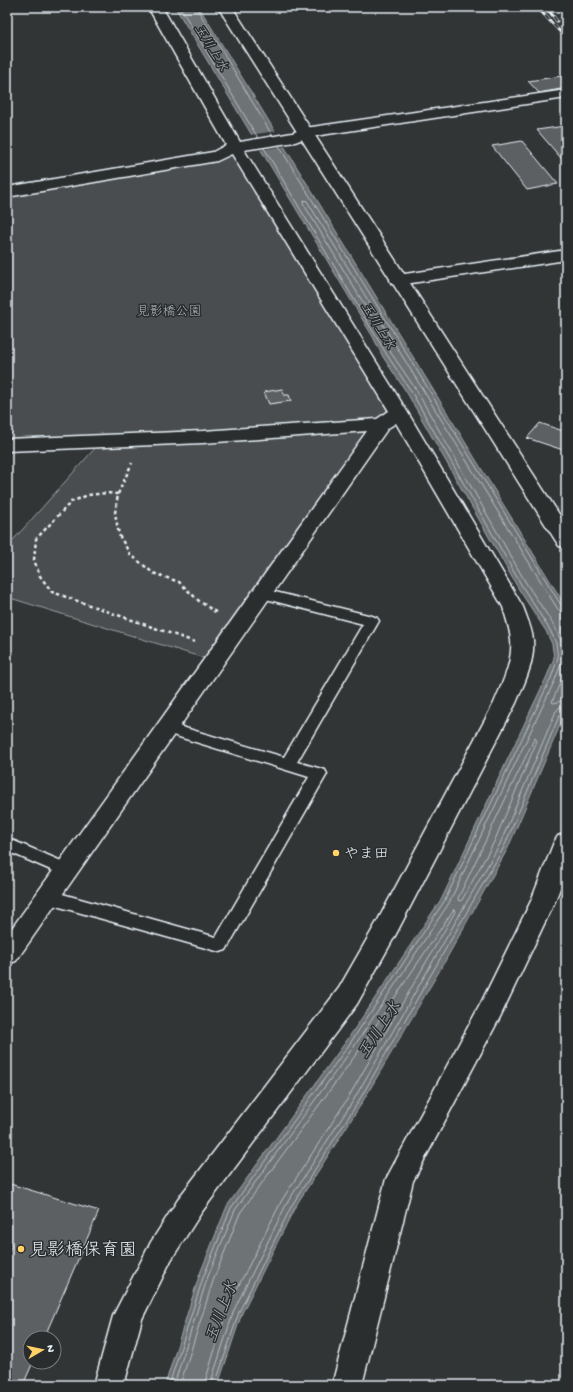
<svg xmlns="http://www.w3.org/2000/svg" width="573" height="1392" viewBox="0 0 573 1392" font-family="'Gochi Hand','Klee One',sans-serif">
	<style>
		.green { fill: #494d4f; stroke: #989fa4 }
		.water { fill: #6e7376; stroke: #9fa5aa }
		.pier { fill: #323536 }
		.lines { fill: none; stroke-linecap: round; stroke-linejoin: round }
		.shore { stroke: #b7bfc4; stroke-width: 1 }
		.building { fill: #5c6063; stroke: #e8f1f8 }
		.service-casing { stroke: #e8f1f8; stroke-width: 3 }
		.minor-casing { stroke: #e8f1f8; stroke-width: 3 }
		.tertiary-casing { stroke: #e8f1f8; stroke-width: 3 }
		.path { stroke: #e8f1f8; stroke-width: 2.5; stroke-dasharray: 3.5 3; stroke-linecap: butt }
		.service { fill: #2a2d2e; fill-rule: evenodd }
		.minor { fill: #2a2d2e; fill-rule: evenodd }
		.tertiary { fill: #2a2d2e; fill-rule: evenodd }
		.rail-casing { stroke: #e8f1f8; stroke-width: 3 }
		.rail { stroke: #2a2d2e; stroke-width: 2; stroke-dasharray: 6; stroke-linecap: butt }
		.poi-dot { fill: #ffd166; stroke: #2a2d2e; stroke-width: 1.5 }
		.labels { text-anchor: middle; stroke-width: 3; stroke-linejoin: round; paint-order: stroke }
		.far-water-label { font-size: 13px; font-style: italic; fill: #b1b8be; stroke: #2a2d2e }
		.far-park-label { font-size: 13px; fill: #b0b8bd; stroke: #2a2d2e }
		.poi-label { font-size: 15px; fill: #e8f1f8; stroke: #2a2d2e; text-anchor: start }
		.water-label { font-size: 16px; font-style: italic; fill: #b1b8be; stroke: #2a2d2e }
		.near-poi-label { font-size: 18px; fill: #e8f1f8; stroke: #2a2d2e; text-anchor: start }
	</style>
	<rect width="100%" height="100%" fill="#323536"/>
	<filter id="ink" filterUnits="userSpaceOnUse"><feTurbulence type="fractalNoise" baseFrequency=".025" numOctaves="2"/><feDisplacementMap in="SourceGraphic" scale="8" xChannelSelector="R" yChannelSelector="G"/><feConvolveMatrix kernelMatrix="1 2 1 2 8 2 1 2 1" color-interpolation-filters="sRGB"/></filter>
	<g filter="url(#ink)">
		<path class="green" d="M244 150 388 412 375 419 207 659 7 597V547L105 437 7 439V195Z"/>
		<path class="water" d="M175 7H199L566 607V711L508 848 444 963 360 1106 295 1207 242 1313 218 1385H165L199 1276 227 1206 347 1040 442 898 547 676 554 658 552 644 546 631 518 588 407 393 383 357 373 337Z"/>
		<path class="pier" d="M276 131 286 146 259 150 250 135Z"/>
		<g class="lines">
			<path class="shore" d="M180 7 258 138
				M196 7 272 135
				M279 146 561 605 566 607
				M566 669 552 702 554 703 566 700
				M535 738 537 741 494 842 462 900 459 901 458 899Z
				M169 1385 203 1278 231 1208 351 1042 445 900 551 678 558 658 556 643 550 630 522 586 411 391 387 355 264 148
				M174 1385 207 1279 235 1210 355 1045 449 903 555 680 563 658 561 641 555 627 526 583 415 388 391 353 381 332 303 203 304 200 307 201 557 608 560 611 566 612
				M180 1385 213 1281 240 1213 360 1049 454 909 455 912 348 1098 282 1200 228 1307 204 1385
				M210 1385 234 1310 287 1203 353 1101 500 844 556 711 560 707 566 706
				M215 1385 239 1312 292 1205 357 1104 504 847 560 714 566 711"/>
		</g>
		<path class="building" d="M562 76 566 81V88L539 93 528 81Z
			M565 126 566 128V164L537 130Z
			M522 141 558 184 527 190 492 146Z
			M282 389 284 395H289L291 401 269 404 264 392Z
			M540 423 566 432V451L527 438Z
			M7 1183 99 1211 44 1338H30V1362H33L23 1385H7V1255L12 1245 7 1244Z"/>
		<g class="lines">
			<defs>
				<path id="service" d="M263 589 372 616 377 618 379 621 297 762 325 770 327 774 226 950 220 952 42 902 40 897 42 892 48 890 216 937 309 777 163 732 160 728 163 724 168 723 284 757 363 624 258 597 256 594 258 591Z
					M7 838 73 866 75 871 73 876 67 877 7 851Z"/>
				<path id="minor" d="M148 7H162L240 142 292 133 305 128 566 90V98L308 137 295 142 244 150 408 413 523 607C527 618 532 629 533 640 535 662 524 684 516 703L396 934 357 1004 201 1213 171 1260 142 1319 124 1385H94L113 1316 151 1242 181 1195 339 988 378 920 494 703C502 684 513 662 511 640 510 629 506 618 503 607L396 423 388 428 16 961 7 964V935L367 431 203 443 7 451V439L203 431 377 419 389 411 232 154 217 161 7 197V187L213 152 226 145Z
					M566 250V260L398 285 392 284 390 280 392 276 398 275Z"/>
				<path id="tertiary" d="M218 7H232L566 525V547L559 546Z
					M566 833V873L555 901 500 1017 413 1181 362 1385H332L386 1179 481 1003 531 901 554 842 558 836Z"/>
			</defs>
			<use href="#service" class="service-casing"/>
			<use href="#minor" class="minor-casing"/>
			<use href="#tertiary" class="tertiary-casing"/>
			<path class="path" d="M118 494 132 463
				M195 642 52 592 40 576 34 560 36 539 71 502 88 495 107 493 118 494 115 513 119 535 130 554 153 573 179 582 199 601 217 613"/>
			<use href="#service" class="service"/>
			<use href="#minor" class="minor"/>
			<use href="#tertiary" class="tertiary"/>
			<defs>
				<path id="rail" d="M537 7 566 38
					M546 7 557 21"/>
			</defs>
			<use href="#rail" class="rail-casing"/>
			<use href="#rail" class="rail"/>
		</g>
	</g>
	<g class="poi-dot">
		<circle cx="336" cy="853" r="4"/>
		<circle cx="21" cy="1249" r="4"/>
	</g>
	<g class="labels">
		<g class="far-water-label">
			<text transform="translate(212 47) rotate(59)" y="5">玉川上水</text>
			<text transform="translate(379 325) rotate(59)" y="5">玉川上水</text>
		</g>
		<g class="far-park-label">
			<text x="169" y="315">見影橋公園</text>
		</g>
		<g class="poi-label">
			<text x="344" y="858">やま田</text>
		</g>
		<g class="water-label">
			<text transform="translate(378 1029) rotate(-57)" y="6">玉川上水</text>
			<text transform="translate(220 1311) rotate(-69)" y="6">玉川上水</text>
		</g>
		<g class="near-poi-label">
			<text x="29" y="1255">見影橋保育園</text>
		</g>
	</g>
	<rect width="573" height="1392" fill="none" stroke="#2a2d2e" stroke-width="24"/>
	<rect x="12" y="12" width="549" height="1368" fill="none" stroke="#e8f1f8" stroke-width="1.5" filter="url(#ink)"/>
	<g transform="translate(42 1350) rotate(81)"><circle r="19" fill="#2a2d2e" stroke="#767b7f"/>
	<path d="M0-3L7 15L0 10L-7 15Z" fill="#ffd166"/>
	<text y="-6" font-size="11" font-weight="bold" text-anchor="middle" fill="#e8f1f8">N</text>
	</g>
</svg>
